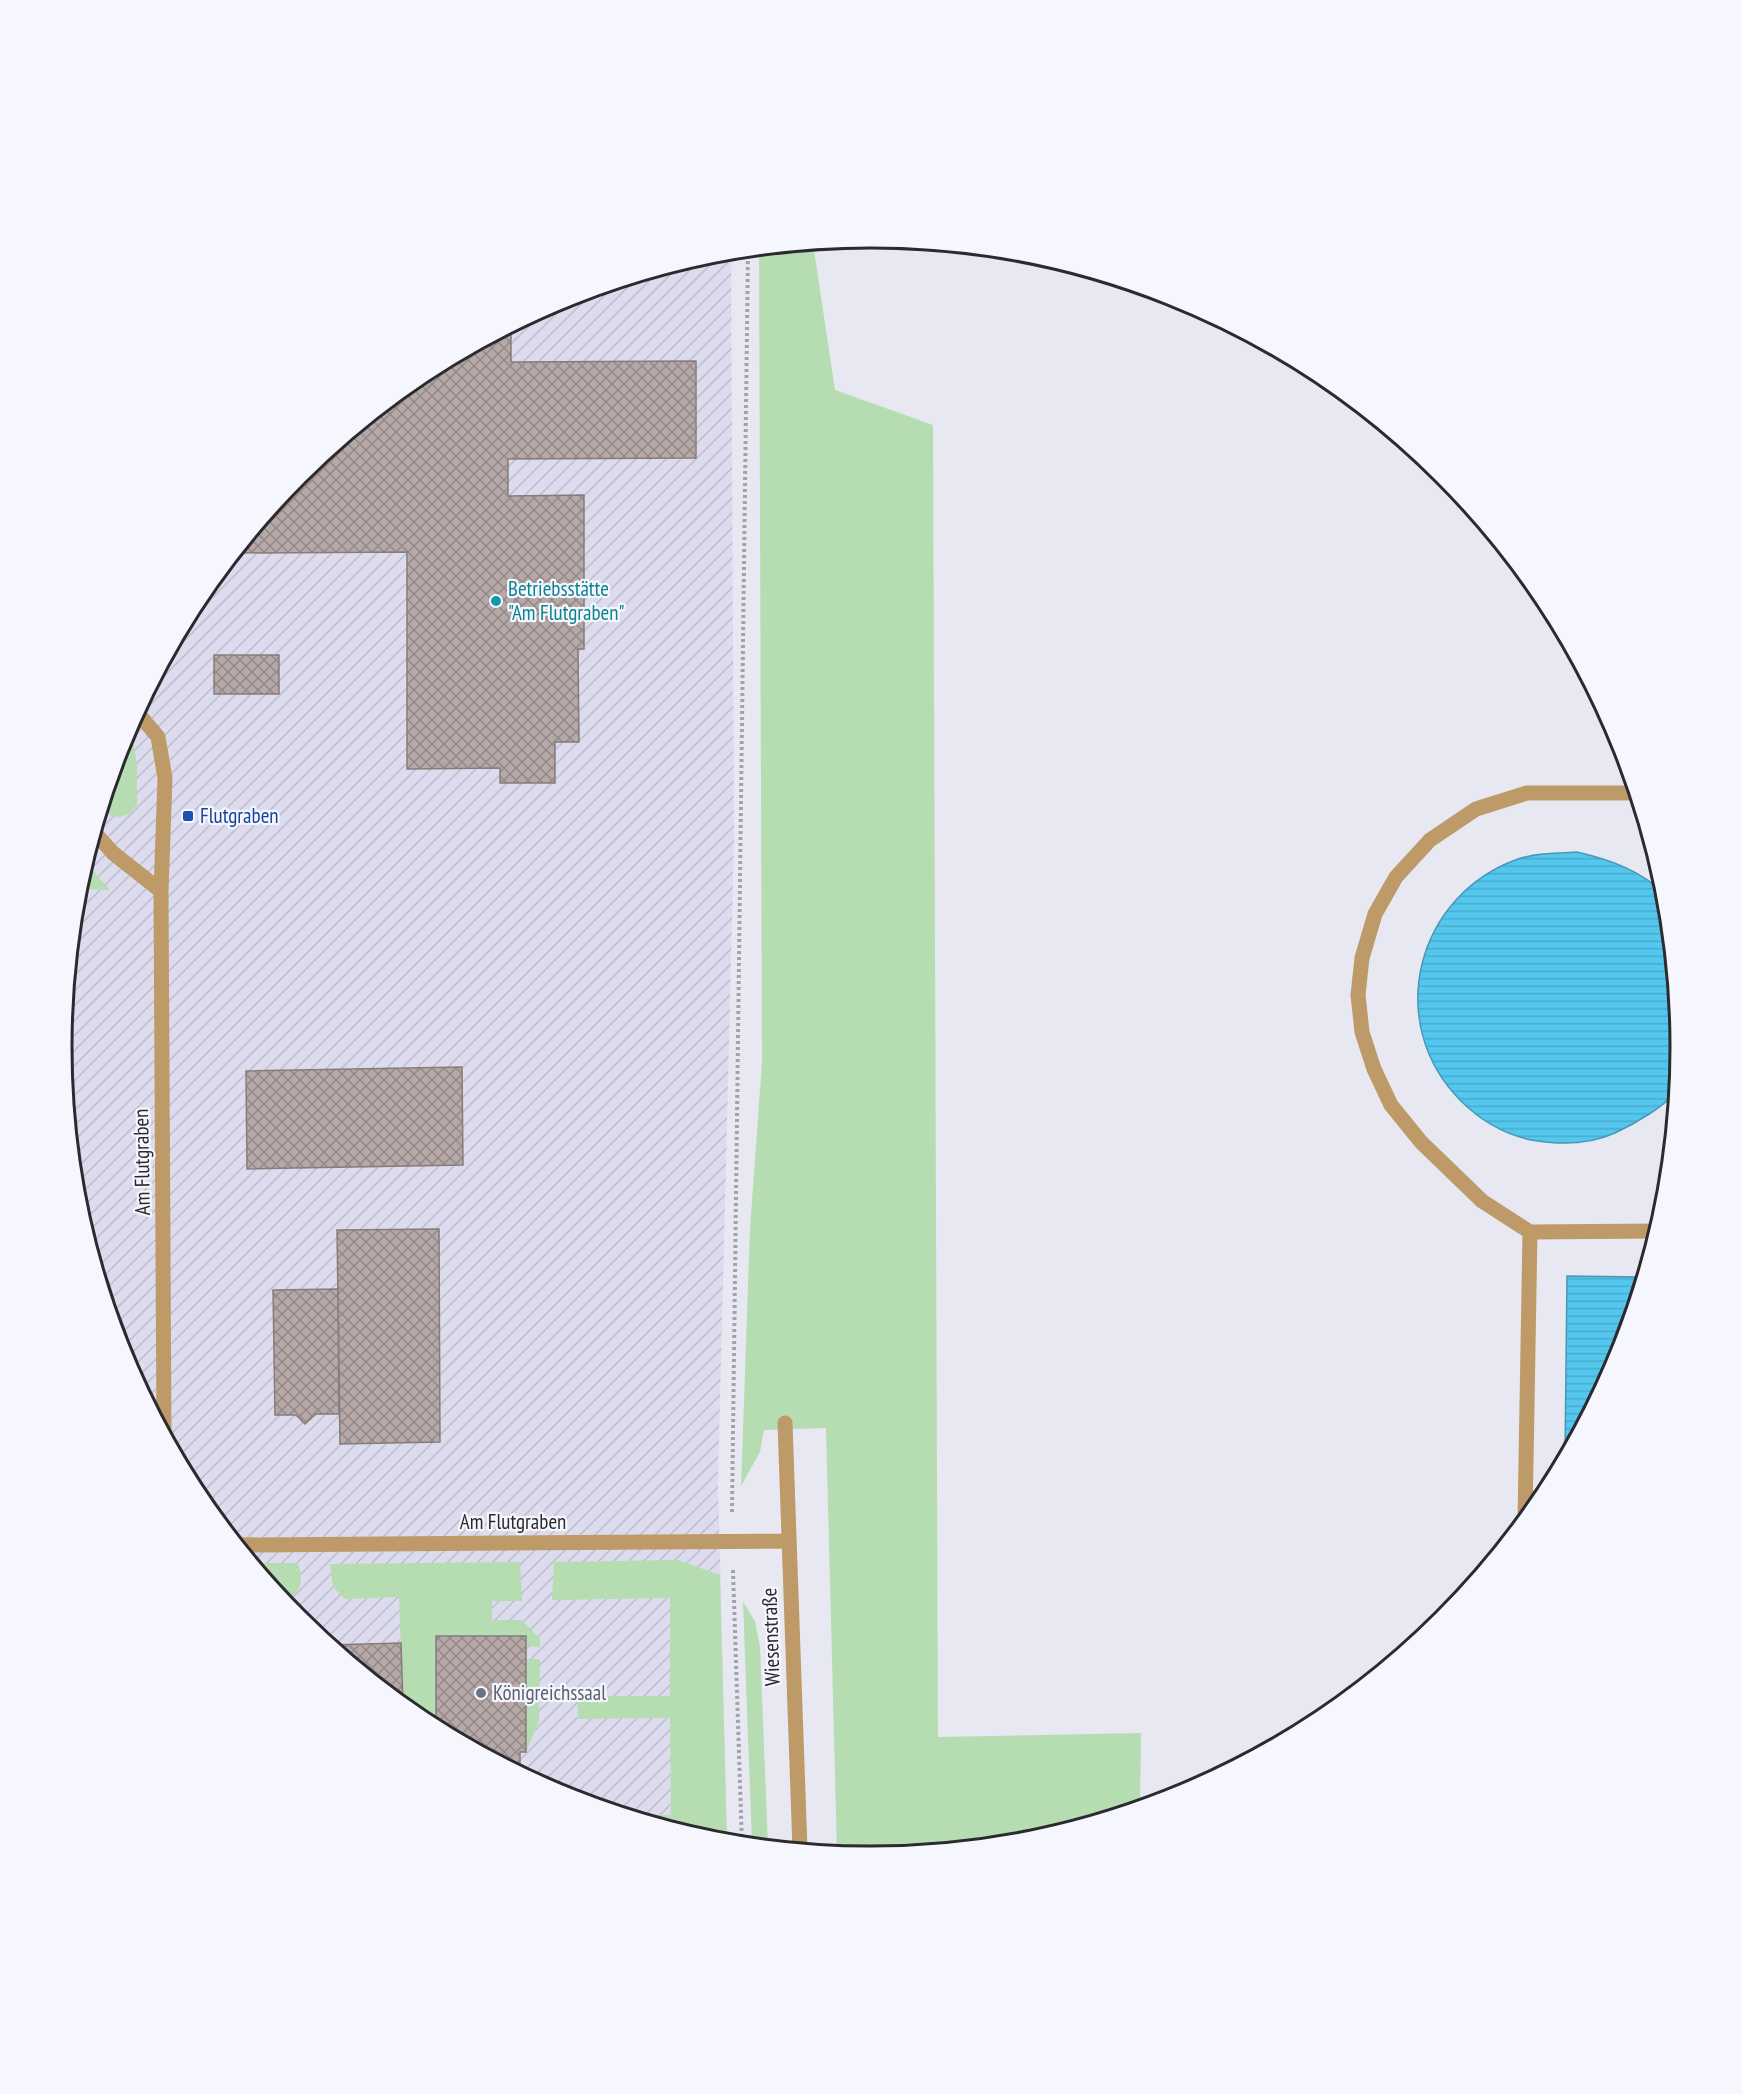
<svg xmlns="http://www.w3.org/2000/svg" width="1742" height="2094" viewBox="0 0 1742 2094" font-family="'PT Sans Narrow',sans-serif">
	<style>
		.industrial { fill: url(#industrial-furrows) }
		.green { fill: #b6ddb1 }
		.water { fill: url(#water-rules); stroke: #4898b5; stroke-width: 1.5 }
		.building { fill: url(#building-cross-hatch); stroke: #887c7b; stroke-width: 1.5 }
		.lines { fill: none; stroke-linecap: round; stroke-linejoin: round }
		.path { stroke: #a2a2aa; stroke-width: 4; stroke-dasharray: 3 3; stroke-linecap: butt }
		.minor { stroke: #be9a68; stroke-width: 15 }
		.culture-dot { fill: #0f9aa8; stroke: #f6f6ff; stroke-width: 2 }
		.transit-dot { fill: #1a4fb4; stroke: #f6f6ff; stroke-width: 2 }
		.worship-dot { fill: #6b7280; stroke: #f6f6ff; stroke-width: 2 }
		.labels { text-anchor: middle; stroke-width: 4.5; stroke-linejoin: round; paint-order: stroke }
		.culture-label { font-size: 21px; fill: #0d838f; stroke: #f6f6ff; text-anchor: start }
		.transit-label { font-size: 21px; fill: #164399; stroke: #f6f6ff; text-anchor: start }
		.street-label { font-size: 21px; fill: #2b2b2f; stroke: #f6f6ff }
		.worship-label { font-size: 21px; fill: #5b616d; stroke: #f6f6ff; text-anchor: start }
		.rim { fill: none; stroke: #2b2b2f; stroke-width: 3 }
	</style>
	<defs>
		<pattern id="industrial-furrows" width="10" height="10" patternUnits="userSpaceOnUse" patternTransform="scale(1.5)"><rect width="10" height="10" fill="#dcdcee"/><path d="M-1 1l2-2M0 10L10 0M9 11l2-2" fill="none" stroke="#bdbdcc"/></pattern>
		<pattern id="water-rules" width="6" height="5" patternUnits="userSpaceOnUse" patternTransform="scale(1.5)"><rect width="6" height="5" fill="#54c7ef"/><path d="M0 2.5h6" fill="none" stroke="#49abcd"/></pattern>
		<pattern id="building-cross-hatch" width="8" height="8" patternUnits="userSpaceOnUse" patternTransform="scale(1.5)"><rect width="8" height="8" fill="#b5a8a7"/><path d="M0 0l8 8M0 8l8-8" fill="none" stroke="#938988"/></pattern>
	</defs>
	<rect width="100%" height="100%" fill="#e8e8f3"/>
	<path class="industrial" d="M731 251 734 840 718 1481 727 1842 713 1841 561 1795 421 1720 298 1619 198 1496 123 1356 77 1205 62 1047 77 889 109 890 85 862 123 737 198 597 299 474 422 374 562 299 713 253Z"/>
	<path class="green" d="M813 243 835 390 933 425 938 1737 1141 1733 1140 1807 1029 1841 871 1856 837 1853 826 1428 764 1430 760 1452 741 1486 750 1229 762 1062 759 248Z
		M124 736 134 747 137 765V805L129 814 120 817 111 816 103 805Z
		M85 862 110 890 77 889Z
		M678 1560 720 1575 727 1842 713 1841 629 1816 671 1815 670 1718 578 1719 577 1696H670V1598L552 1600 554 1562Z
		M520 1562 522 1601H492V1620H522L540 1639V1647L526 1646V1636L436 1637V1728L421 1720 403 1705 399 1597 345 1599 333 1587 330 1564Z
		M252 1563H298C303 1582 303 1587 288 1600L282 1599Z
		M743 1602 755 1621 760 1646 768 1846 752 1845Z
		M526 1659H540L539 1721 526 1752Z"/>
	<path class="water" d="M1577 852C1611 860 1640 870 1666 895 1669 926 1672 958 1675 990 1678 1017 1681 1043 1678 1071 1678 1076 1678 1084 1676 1089 1671 1104 1630 1126 1615 1133 1588 1145 1559 1145 1531 1140 1504 1134 1480 1120 1461 1101 1383 1023 1416 895 1518 859 1537 853 1557 853 1577 852Z
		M1567 1276 1643 1277 1619 1357 1565 1457Z"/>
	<path class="building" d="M511 326V362L696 361V458L508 459V496L584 495V649H578L579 742H555V783H500V768L407 769V552L234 553 299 474 422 374Z
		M214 655H279V694H214Z
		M462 1067 463 1165 247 1169 246 1071Z
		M439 1229 440 1442 340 1444 337 1230Z
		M338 1289 339 1414H316L305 1424 296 1415H275L273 1290Z
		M436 1636H526V1752H520V1773L436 1728Z
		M401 1643 403 1705 329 1645Z"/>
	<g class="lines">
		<path class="path" d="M732 1512 748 250
			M733 1570 742 1844"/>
		<path class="minor" d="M135 716 142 718 158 737 165 778 161 891 164 1434
			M94 832 113 853 161 891
			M1530 1232 1657 1231
			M785 1423 800 1850
			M1525 1520 1530 1232 1482 1201 1421 1142 1391 1105 1374 1069 1362 1032 1358 995 1362 958 1375 914 1396 877 1430 840 1476 809 1527 793H1636
			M238 1545 788 1541"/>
	</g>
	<circle class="culture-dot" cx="496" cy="601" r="6"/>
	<rect class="transit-dot" x="182" y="810" width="12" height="12" rx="3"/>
	<circle class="worship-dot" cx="481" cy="1693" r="6"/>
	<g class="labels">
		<g class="culture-label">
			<text x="508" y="596">Betriebsstätte<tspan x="508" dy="24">"Am Flutgraben"</tspan></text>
		</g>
		<g class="transit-label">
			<text x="200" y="823">Flutgraben</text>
		</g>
		<g class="street-label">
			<text transform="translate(142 1162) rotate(-91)" y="7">Am Flutgraben</text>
			<text x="513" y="1529">Am Flutgraben</text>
			<text transform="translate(771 1637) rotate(-92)" y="7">Wiesenstraße</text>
		</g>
		<g class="worship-label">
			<text x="493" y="1700">Königreichssaal</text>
		</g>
	</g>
	<path d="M0 0H1742V2094H0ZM72 1047a799 799 0 1 1 1598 0a799 799 0 1 1-1598 0Z" fill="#f6f6ff" fill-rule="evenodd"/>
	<path class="rim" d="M72 1047a799 799 0 1 1 1598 0a799 799 0 1 1-1598 0Z"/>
</svg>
